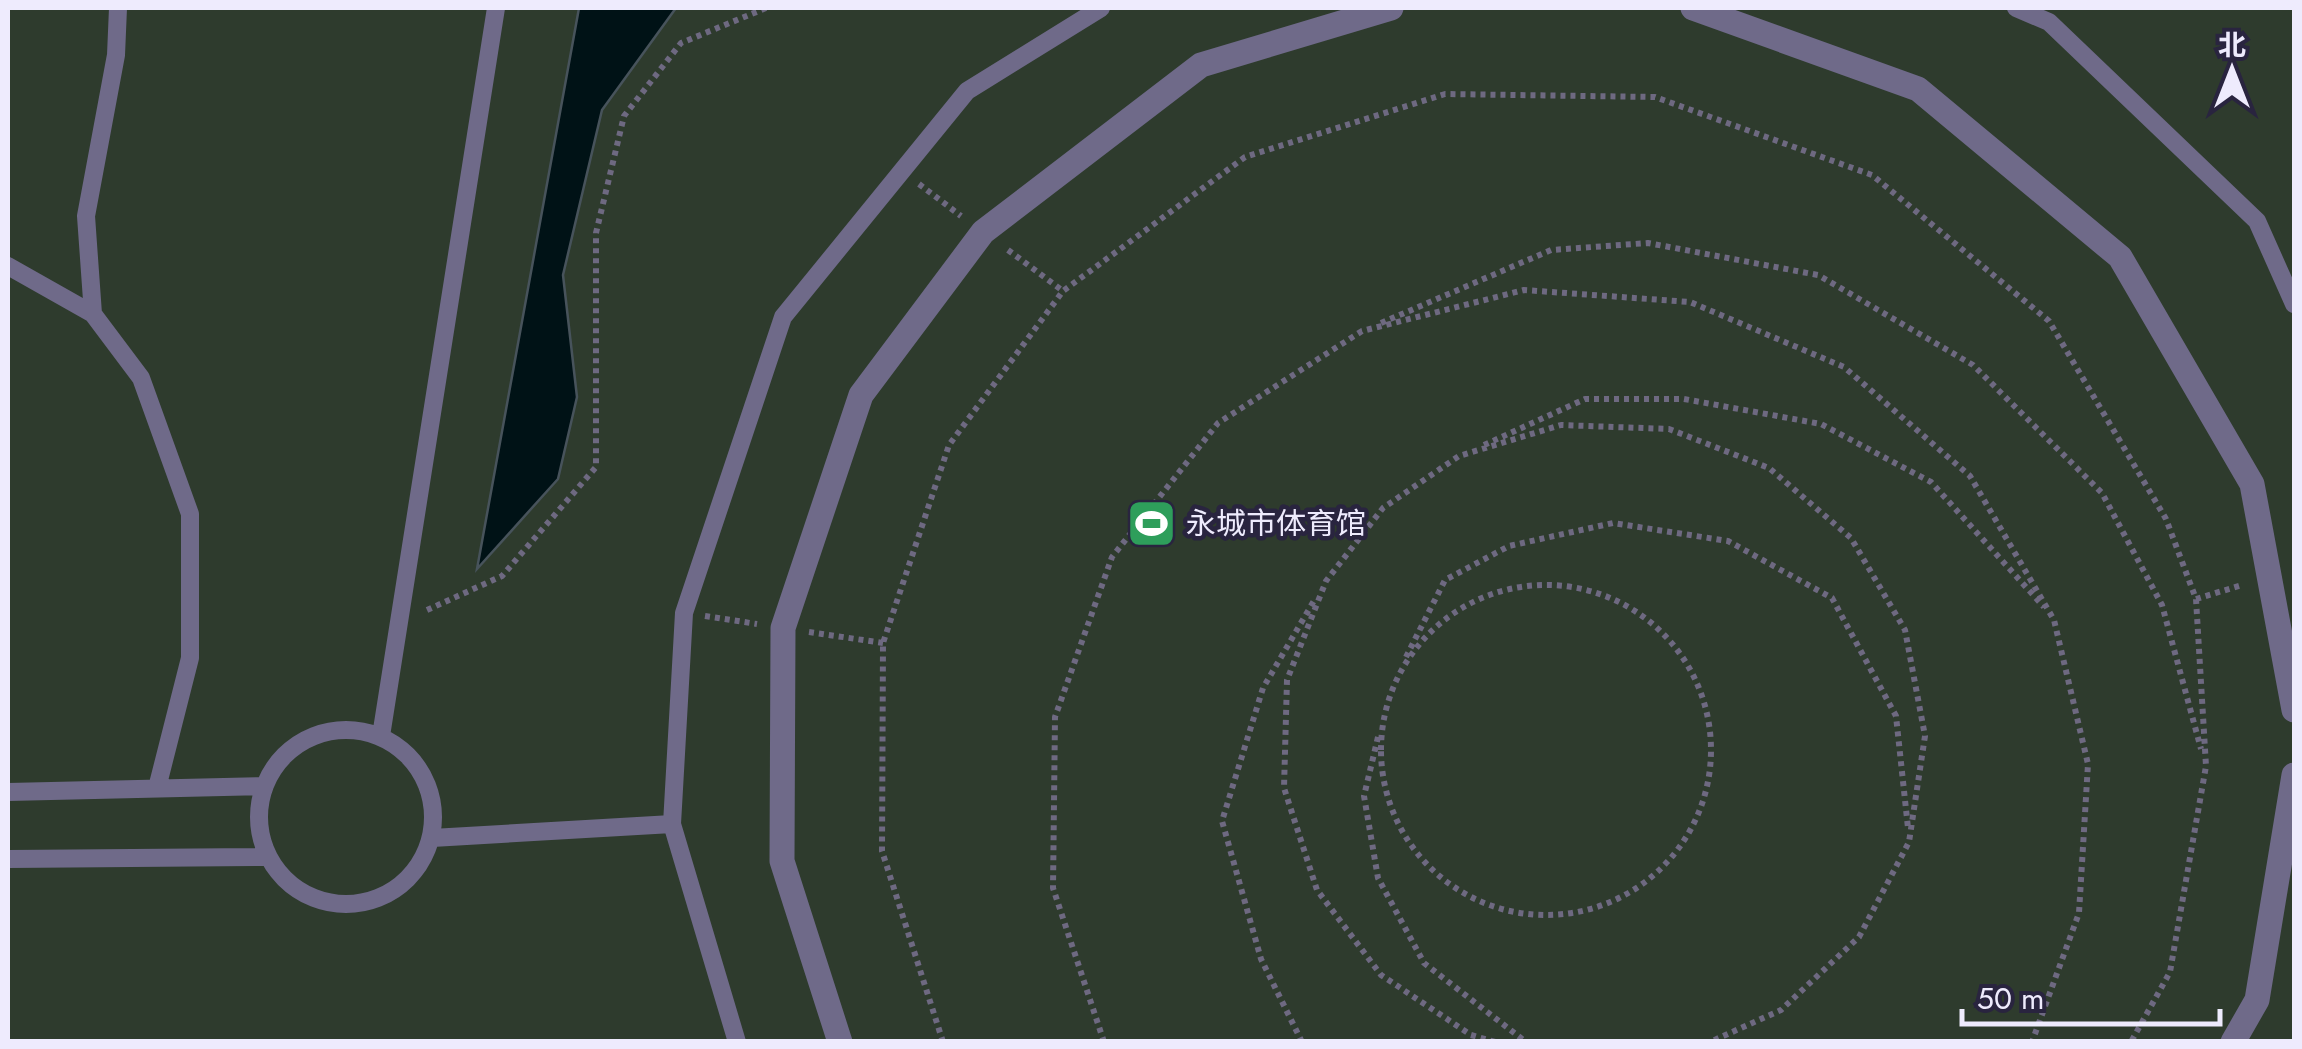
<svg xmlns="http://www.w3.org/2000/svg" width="2302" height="1049" viewBox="0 0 2302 1049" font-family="Jost,'Noto Sans SC',sans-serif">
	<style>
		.green { fill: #2e3b2d }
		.water { fill: #001216; stroke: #47535b; stroke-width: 2.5 }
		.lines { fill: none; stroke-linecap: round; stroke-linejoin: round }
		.path { stroke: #6e6981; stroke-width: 6; stroke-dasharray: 5 5; stroke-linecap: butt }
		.lane { stroke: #6f6a89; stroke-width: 18 }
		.street { stroke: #6f6a89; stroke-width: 25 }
		.labels { text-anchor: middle; stroke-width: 9; stroke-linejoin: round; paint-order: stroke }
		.poi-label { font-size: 30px; fill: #eeebfd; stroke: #29243f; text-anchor: start }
	</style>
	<rect width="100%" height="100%" fill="#29243f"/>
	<path class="green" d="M8 8H2294V1041H8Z"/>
	<path class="water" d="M579 8H676L602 110 563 275 577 397 558 479 477 569Z"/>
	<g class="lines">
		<path class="path" d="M919 184 961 216
			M1008 250 1063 291
			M1381 323 1551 250 1648 243 1818 275 1973 365 2102 493 2162 605 2201 749
			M1484 445 1585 399H1684L1821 424 1931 482 2044 607
			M1381 750a165 165 0 1 1 330 0a165 165 0 1 1-330 0Z
			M2196 599 2242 585
			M427 610 502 576 596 467V233L624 116 681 43 766 8
			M705 616 757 624
			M809 632 883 643
			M1406 657 1445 580 1509 546 1613 523 1728 541 1832 598 1896 716 1908 828
			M1378 737 1364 796 1378 878 1424 963 1526 1042
			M943 1042 882 851 883 643 949 445 1063 291 1245 157 1445 94 1655 97 1872 175 2049 321 2166 519 2196 599 2206 766 2170 972 2131 1042
			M1104 1042 1053 888 1055 717 1112 557 1218 423 1362 331 1524 290 1690 302 1844 367 1970 476 2054 620 2088 764 2079 913 2032 1042
			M1302 1042 1261 959 1222 821 1263 688 1315 599
			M1495 1042 1471 1035 1381 975 1317 890 1284 788 1287 680 1326 581 1383 508 1459 456 1561 425 1669 429 1769 468 1851 538 1905 630 1925 736 1909 842 1859 937 1781 1010 1710 1042"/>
		<path class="lane" d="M2016 8 2049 22 2257 221 2294 304
			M8 266 93 314 141 378 190 514V658L157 788
			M93 314 86 216 116 55 118 8
			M259 817a87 87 0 1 1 174 0a87 87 0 1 1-174 0Z
			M381 736 496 8
			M8 792 263 786
			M432 838 672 824
			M8 859 267 857
			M737 1042 672 824 684 613 783 317 967 91 1101 8"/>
		<path class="street" d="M1693 8 1918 89 2120 257 2252 484 2294 710
			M840 1042 782 861 783 628 861 395 983 232 1201 65 1391 8
			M2233 1042 2257 1000 2294 775"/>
	</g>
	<defs>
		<symbol id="stadium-square" viewBox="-11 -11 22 22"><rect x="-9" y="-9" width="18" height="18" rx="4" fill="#2e9e5b" stroke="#29243f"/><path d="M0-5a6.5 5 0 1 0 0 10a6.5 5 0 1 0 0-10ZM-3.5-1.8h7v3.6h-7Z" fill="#fff"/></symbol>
	</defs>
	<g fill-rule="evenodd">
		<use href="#stadium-square" x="1124" y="496" width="55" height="55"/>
	</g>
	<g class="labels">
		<g class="poi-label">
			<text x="1186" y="534">永城市体育馆</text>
		</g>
	</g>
	<rect width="2302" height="1049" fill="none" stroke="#eeebfd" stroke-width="20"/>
	<g transform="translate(2232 70)" stroke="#29243f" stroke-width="8" paint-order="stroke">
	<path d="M0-8L18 38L0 25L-18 38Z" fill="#eeebfd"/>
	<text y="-15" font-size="28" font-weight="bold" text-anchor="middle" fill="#eeebfd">北</text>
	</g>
	<path d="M1962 1009v15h258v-15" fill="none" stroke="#eeebfd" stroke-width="5"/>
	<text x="1977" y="1009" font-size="30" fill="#eeebfd" stroke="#29243f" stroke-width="8" paint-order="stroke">50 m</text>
</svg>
